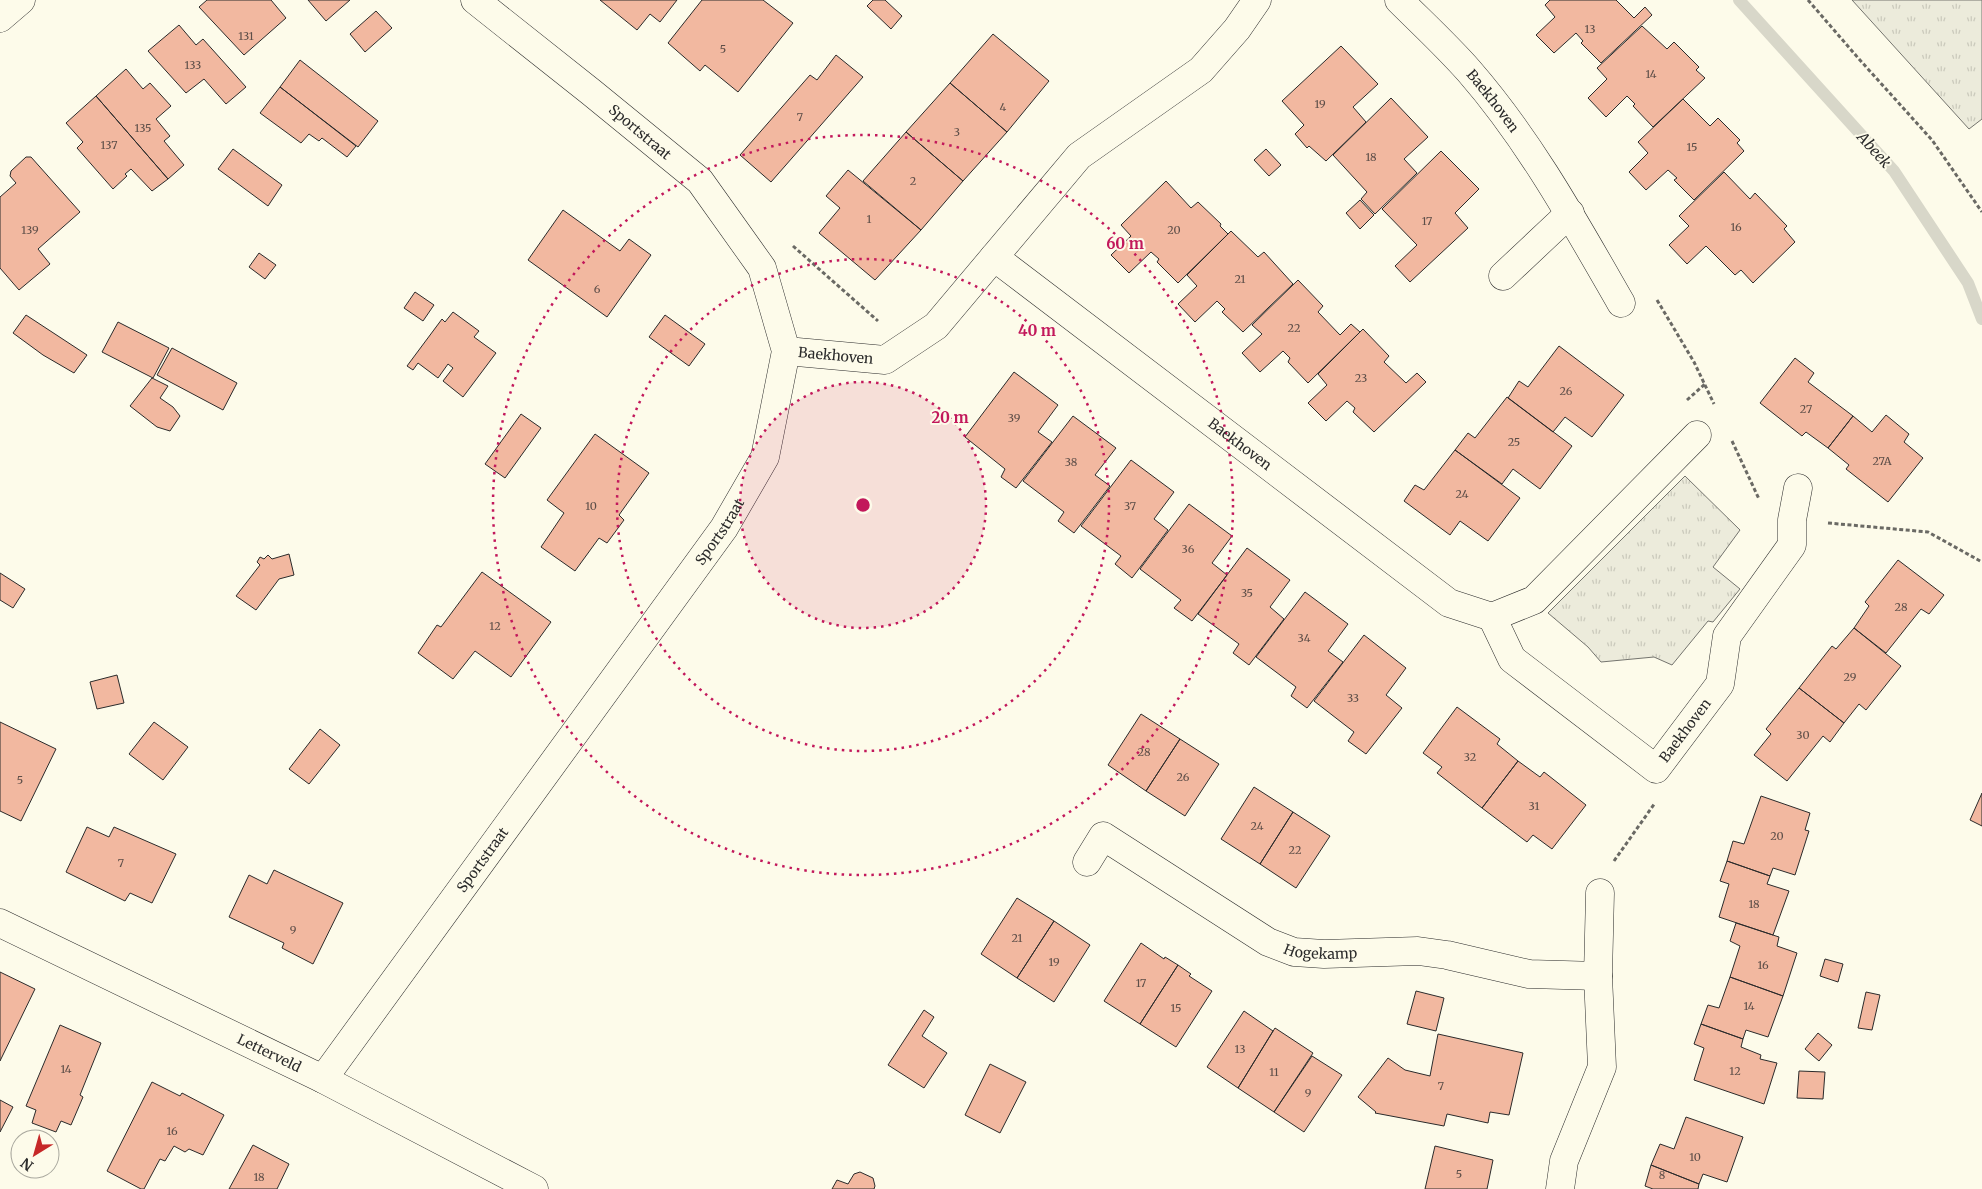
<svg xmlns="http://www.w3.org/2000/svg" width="1982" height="1189" viewBox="0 0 1982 1189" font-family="Merriweather,serif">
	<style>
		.grass { fill: url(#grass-tufts); stroke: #74746e }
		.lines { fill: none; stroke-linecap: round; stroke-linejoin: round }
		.stream { stroke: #d8d7c9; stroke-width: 12 }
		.building { fill: #f2b8a0; stroke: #2b2b2b }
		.minor-casing { stroke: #2b2b2b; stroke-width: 29 }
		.major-casing { stroke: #2b2b2b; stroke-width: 29 }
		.path { stroke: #6a6964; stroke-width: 3; stroke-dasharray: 4 2.5; stroke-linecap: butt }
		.minor { stroke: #fdfbea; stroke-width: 28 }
		.major { stroke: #fdfbea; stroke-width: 28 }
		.ring { fill: none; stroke: #c2185b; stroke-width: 2.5; stroke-dasharray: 2.5 5 }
		.labels { text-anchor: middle; stroke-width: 4; stroke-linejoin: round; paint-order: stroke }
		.number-label { font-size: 11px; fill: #5d4e48 }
		.street-label { font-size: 14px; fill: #2b2b2b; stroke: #fdfbea }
		.water-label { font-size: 15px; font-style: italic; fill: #2b2b2b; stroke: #fdfbea }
		.centre { fill: #c2185b; stroke: #fdfbea; stroke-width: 2.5 }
		.ring-label { font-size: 15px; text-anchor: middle; font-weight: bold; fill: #c2185b; stroke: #fdfbea; stroke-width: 4; stroke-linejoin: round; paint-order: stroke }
	</style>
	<defs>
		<pattern id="grass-tufts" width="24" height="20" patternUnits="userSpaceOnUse" patternTransform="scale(1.25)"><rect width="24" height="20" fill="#ecebdb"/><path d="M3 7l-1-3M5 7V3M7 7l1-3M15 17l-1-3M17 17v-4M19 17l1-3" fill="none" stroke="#cbcabc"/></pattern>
	</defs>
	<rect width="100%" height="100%" fill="#fdfbea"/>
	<path class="grass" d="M1852 0H1982V119L1969 129Z
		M1685 476 1740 530 1713 567 1740 589 1713 622 1708 621 1672 665 1654 657 1601 662 1588 647 1548 613Z"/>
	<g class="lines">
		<path class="stream" d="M1739 0 1894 171 1968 283 1982 319"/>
	</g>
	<path class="building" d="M207 0H271L286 18 244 55 199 7Z
		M308 0H350L326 21Z
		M600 0H677L660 22 650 14 637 30Z
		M702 0H763L793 23 738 92 705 65 700 71 668 43Z
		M873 0H885L902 16 891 29 867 6Z
		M1550 0H1616L1634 18 1645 7 1652 15 1601 63 1581 43 1583 41 1576 33 1554 53 1536 35 1555 17 1545 5Z
		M376 11 392 28 365 52 350 34Z
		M179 25 196 45 203 39 246 87 226 104 204 79 186 93 148 51Z
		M1642 26 1667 49 1674 42 1699 67 1696 70 1705 78 1653 127 1633 106 1635 104 1627 96 1606 117 1588 98 1607 79 1597 68Z
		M993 34 1049 81 1007 132 950 83Z
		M1341 46 1378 84 1353 107 1366 122 1326 161 1309 146 1307 148 1295 134 1304 125 1282 101Z
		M836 55 863 77 771 182 740 155 810 75 817 80Z
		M300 60 378 121 358 147 280 87Z
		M126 69 143 89 150 83 171 106 156 119 170 136 164 141 184 165 168 179 96 96Z
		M950 83 1007 132 963 181 906 132Z
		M280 87 356 146 347 157 322 138 319 141 309 134 301 143 260 113Z
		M96 96 168 179 152 191 131 169 125 174 127 176 113 189 77 148 83 142 66 123Z
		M1391 98 1428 137 1404 159 1417 173 1375 214 1361 199 1367 192 1333 155Z
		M1683 99 1710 126 1718 118 1740 140 1737 143 1744 151 1694 200 1674 180 1677 178 1668 170 1646 190 1629 172 1648 153 1638 142Z
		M906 132 963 181 921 230 863 181Z
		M233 149 282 185 268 206 218 169Z
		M1266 149 1281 165 1269 176 1254 160Z
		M1441 151 1479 189 1455 213 1468 228 1410 282 1395 266 1417 245 1382 209Z
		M26 157H31L80 212 38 249 50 264 19 290 0 268V197L16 183 10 176 11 171Z
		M848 170 921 230 875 280 819 233 840 208 826 196Z
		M1724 172 1750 199 1755 193 1787 226 1784 229 1795 242 1753 283 1741 270 1735 275 1706 246 1687 264 1669 245 1689 226 1679 216Z
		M1166 181 1191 208 1198 202 1221 224 1220 226 1228 234 1178 283 1157 262 1159 259 1151 252 1129 273 1111 255 1131 236 1121 225Z
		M1360 200 1374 215 1360 229 1346 213Z
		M563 210 620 251 629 239 651 255 607 317 528 260Z
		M1231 231 1258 257 1264 252 1293 284 1243 332 1222 312 1225 309 1217 301 1195 322 1178 304 1197 286 1187 275Z
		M259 253 276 265 265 279 249 267Z
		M1298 280 1323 306 1318 312 1340 335 1351 324 1360 332 1308 383 1288 362 1290 358 1283 351 1260 372 1242 353 1262 334 1252 325Z
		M415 292 434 305 423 321 404 308Z
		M453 312 479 331 474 337 496 353 463 397 443 381 453 368 448 364 438 378 418 363 413 370 407 366 442 319 445 322Z
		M26 315 87 355 74 373 43 355 13 333Z
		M665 315 705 344 689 366 649 337Z
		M118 322 169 348 153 378 102 352Z
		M1363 329 1389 356 1384 362 1406 383 1417 373 1426 382 1374 432 1353 412 1355 408 1347 401 1326 421 1308 403 1327 385 1318 374Z
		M1559 346 1624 395 1592 437 1565 417 1553 432 1508 398 1519 381 1528 387Z
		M172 348 237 383 223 410 157 375Z
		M1795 358 1814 373 1808 382 1853 416 1828 448 1806 432 1802 436 1760 403Z
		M1014 372 1058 405 1038 432 1052 442 1016 488 1001 477 1005 469 965 437Z
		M152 378 168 386 160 398 173 407 180 416 170 431 157 427 130 406Z
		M1507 397 1572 446 1540 489 1513 469 1502 484 1455 450 1468 433 1475 438Z
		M521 414 541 428 505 478 485 464Z
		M1886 415 1909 434 1904 442 1923 458 1888 502 1846 469 1849 465 1828 448 1853 416 1872 432Z
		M1073 416 1116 448 1095 475 1110 486 1074 533 1058 521 1064 512 1023 481Z
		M595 434 649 473 619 515 624 520 607 543 599 538 575 571 541 547 564 513 547 500Z
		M1455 450 1520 498 1488 541 1460 521 1450 535 1404 501 1415 485 1424 490Z
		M1131 460 1174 492 1154 519 1168 530 1132 578 1115 564 1121 556 1081 526Z
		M1189 504 1232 536 1212 563 1227 575 1192 621 1174 608 1181 600 1140 569Z
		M1247 548 1290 580 1270 607 1284 619 1249 665 1233 653 1239 644 1198 614Z
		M289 554 294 575 279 579 256 610 236 596 260 565 257 562 260 557 264 559 268 555 272 559Z
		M1898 560 1944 595 1929 614 1921 609 1886 653 1854 628 1869 606 1865 602Z
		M482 572 551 622 511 677 475 651 453 679 418 653 437 625 441 627Z
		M0 573 25 589 13 608 0 600Z
		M1305 592 1348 624 1328 651 1343 662 1307 708 1291 696 1296 687 1256 657Z
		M1854 628 1901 666 1866 710 1859 704 1844 723 1799 688 1832 646 1836 649Z
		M1364 635 1406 668 1386 695 1402 708 1366 754 1348 741 1354 732 1314 701Z
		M117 675 124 703 97 709 90 682Z
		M1799 688 1844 723 1830 742 1823 736 1787 781 1754 755 1771 734 1766 729Z
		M1457 707 1500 739 1497 744 1518 761 1482 808 1437 773 1442 767 1423 753Z
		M1141 714 1180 739 1146 791 1108 765Z
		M0 722 56 749 21 821 0 811Z
		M154 722 188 747 163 780 129 754Z
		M320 729 340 745 309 784 289 769Z
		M1180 739 1219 764 1185 816 1146 791Z
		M1518 761 1540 777 1544 772 1586 805 1552 849 1533 835 1527 842 1482 808Z
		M1254 787 1293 812 1260 864 1221 839Z
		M1982 793V826L1970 820Z
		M1761 796 1810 813 1805 830 1809 831 1795 875 1773 868 1770 876 1727 861 1733 841 1744 844Z
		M1293 812 1330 836 1296 888 1260 864Z
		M87 827 109 837 114 827 176 854 152 903 130 893 125 901 66 872Z
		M1727 861 1770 876 1767 884 1789 891 1773 935 1719 917 1729 884 1720 881Z
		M274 870 343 903 313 964 282 948 284 943 229 917 249 875 267 884Z
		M1017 898 1054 921 1017 978 981 954Z
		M1054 921 1090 945 1054 1002 1017 978Z
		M1736 923 1779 937 1777 946 1797 953 1783 996 1730 977 1740 946 1730 941Z
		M1141 943 1164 959 1165 957 1178 965 1140 1024 1104 1001Z
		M1825 959 1843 964 1838 982 1820 976Z
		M1178 965 1191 974 1189 976 1212 991 1176 1047 1140 1024Z
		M0 972 35 989 0 1061Z
		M1730 977 1783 996 1768 1037 1746 1030 1743 1039 1701 1024 1708 1005 1719 1008Z
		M1416 991 1444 998 1436 1031 1407 1024Z
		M1866 992 1880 995 1872 1030 1858 1028Z
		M924 1010 934 1017 922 1036 947 1053 924 1088 888 1065Z
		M1244 1011 1273 1031 1238 1088 1207 1067Z
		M1701 1024 1743 1039 1741 1047 1761 1055 1760 1059 1777 1063 1764 1104 1694 1080 1704 1048 1694 1044Z
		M60 1025 101 1043 80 1095 83 1097 71 1125 61 1121 56 1132 32 1123 36 1110 26 1106Z
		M1275 1028 1313 1053 1274 1112 1238 1088Z
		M1818 1033 1832 1045 1819 1061 1805 1049Z
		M1438 1034 1523 1053 1509 1115 1490 1112 1488 1123 1447 1114 1444 1126 1375 1113 1376 1112 1358 1097 1388 1058 1405 1070 1430 1076Z
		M1312 1056 1342 1075 1304 1132 1274 1112Z
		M990 1064 1026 1082 1000 1133 965 1115Z
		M1799 1071 1825 1072 1823 1099 1797 1098Z
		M152 1082 180 1096 182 1093 224 1115 203 1155 189 1149 185 1152 174 1146 165 1161 160 1159 144 1189H141L107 1171Z
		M0 1100 13 1107 0 1132Z
		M1686 1117 1743 1137 1727 1182 1703 1174 1699 1184 1651 1165 1660 1144 1674 1149Z
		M253 1145 289 1164 277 1189H229Z
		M1435 1146 1493 1160 1487 1189H1425Z
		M1651 1165 1699 1184 1698 1189H1653L1645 1186Z
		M860 1172 873 1178 875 1186 874 1189H832L837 1180 848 1184 854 1174Z"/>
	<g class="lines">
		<defs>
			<g id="minor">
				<path id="s1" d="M1399 0C1422 23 1447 46 1469 71 1530 141 1575 223 1621 303"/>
				<path id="s2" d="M994 257 1449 603 1492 617 1534 600 1697 435"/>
				<path d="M1503 276 1570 213"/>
				<path id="s3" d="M786 351 885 360 936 326 1079 156 1201 70 1237 29 1257 0"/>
				<path id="s4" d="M1492 617 1512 659 1656 769 1720 684 1727 636 1792 545V520L1798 488"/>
				<path id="s5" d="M1087 862 1103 836 1268 942 1294 952 1324 954 1418 951 1447 955 1529 974 1598 976"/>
				<path id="s6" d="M0 923 323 1079 534 1189"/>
				<path id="s7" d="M323 1079 724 528 765 457 786 351 762 268 700 181 591 92 475 0"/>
				<path d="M1560 1189 1564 1161 1602 1067 1598 976 1600 893"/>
			</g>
			<path id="major" d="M0 18 21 0"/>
		</defs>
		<use href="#minor" class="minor-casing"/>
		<use href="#major" class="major-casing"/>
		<path class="path" d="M1808 0 1859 59 1932 140 1982 212
			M793 246 878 321
			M1657 300 1694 362 1714 404
			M1687 400 1705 384
			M1732 441 1759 499
			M1828 523 1928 532 1982 562
			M1614 861 1655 803"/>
		<use href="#minor" class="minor"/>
		<use href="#major" class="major"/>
	</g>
	<circle cx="863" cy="505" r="123" fill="#c2185b" fill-opacity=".12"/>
	<g class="ring">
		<circle cx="863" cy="505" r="123"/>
		<circle cx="863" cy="505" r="246"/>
		<circle cx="863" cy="505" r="370"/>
	</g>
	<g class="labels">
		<g class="number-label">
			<text x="1590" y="33">13</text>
			<text x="246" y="40">131</text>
			<text x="723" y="53">5</text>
			<text x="193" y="69">133</text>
			<text x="1651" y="78">14</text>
			<text x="1320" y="108">19</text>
			<text x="1003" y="111">4</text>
			<text x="800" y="121">7</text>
			<text x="143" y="132">135</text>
			<text x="957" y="136">3</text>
			<text x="109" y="149">137</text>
			<text x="1692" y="151">15</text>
			<text x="1371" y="161">18</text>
			<text x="913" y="185">2</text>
			<text x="869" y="223">1</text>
			<text x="1427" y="225">17</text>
			<text x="1736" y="231">16</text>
			<text x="30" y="234">139</text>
			<text x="1174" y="234">20</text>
			<text x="1240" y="283">21</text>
			<text x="597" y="293">6</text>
			<text x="1294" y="332">22</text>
			<text x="1361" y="382">23</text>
			<text x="1566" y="395">26</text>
			<text x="1806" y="413">27</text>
			<text x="1014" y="422">39</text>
			<text x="1514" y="446">25</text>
			<text x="1882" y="465">27A</text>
			<text x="1071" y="466">38</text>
			<text x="1462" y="498">24</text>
			<text x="591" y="510">10</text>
			<text x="1130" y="510">37</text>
			<text x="1188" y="553">36</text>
			<text x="1247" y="597">35</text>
			<text x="1901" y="611">28</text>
			<text x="495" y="630">12</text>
			<text x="1304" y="642">34</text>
			<text x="1850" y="681">29</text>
			<text x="1353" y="702">33</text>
			<text x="1803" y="739">30</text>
			<text x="1144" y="756">28</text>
			<text x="1470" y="761">32</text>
			<text x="1183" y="781">26</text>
			<text x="20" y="784">5</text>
			<text x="1534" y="810">31</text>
			<text x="1257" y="830">24</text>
			<text x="1777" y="840">20</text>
			<text x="1295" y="854">22</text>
			<text x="121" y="867">7</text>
			<text x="1754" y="908">18</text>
			<text x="293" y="934">9</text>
			<text x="1017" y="942">21</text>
			<text x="1054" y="966">19</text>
			<text x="1763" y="969">16</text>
			<text x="1141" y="987">17</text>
			<text x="1749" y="1010">14</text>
			<text x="1176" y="1012">15</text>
			<text x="1240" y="1053">13</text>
			<text x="66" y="1073">14</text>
			<text x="1735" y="1075">12</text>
			<text x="1274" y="1076">11</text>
			<text x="1441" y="1090">7</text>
			<text x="1308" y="1097">9</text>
			<text x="172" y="1135">16</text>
			<text x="1695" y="1161">10</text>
			<text x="1459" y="1178">5</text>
			<text x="1662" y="1179">8</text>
			<text x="259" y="1181">18</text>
		</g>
		<g class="street-label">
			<text dy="5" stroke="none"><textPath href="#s1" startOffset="138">Baekhoven</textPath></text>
			<text transform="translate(640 132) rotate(40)" y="5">Sportstraat</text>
			<text dy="5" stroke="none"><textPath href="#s3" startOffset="50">Baekhoven</textPath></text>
			<text dy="5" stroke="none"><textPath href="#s2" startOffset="309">Baekhoven</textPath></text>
			<text dy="5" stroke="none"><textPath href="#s7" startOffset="676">Sportstraat</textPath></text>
			<text dy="5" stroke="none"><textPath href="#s4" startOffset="276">Baekhoven</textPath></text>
			<text dy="5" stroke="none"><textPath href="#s7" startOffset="271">Sportstraat</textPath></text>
			<text dy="5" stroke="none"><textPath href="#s5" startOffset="281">Hogekamp</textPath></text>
			<text dy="5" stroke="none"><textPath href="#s6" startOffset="299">Letterveld</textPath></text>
		</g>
		<g class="water-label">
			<text transform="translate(1874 150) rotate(48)" y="5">Abeek</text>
		</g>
	</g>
	<circle cx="863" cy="505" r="8" class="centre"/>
	<g class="ring-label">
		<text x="1125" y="249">60 m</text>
		<text x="1037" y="336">40 m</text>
		<text x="950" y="423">20 m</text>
	</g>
	<g transform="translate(35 1154) rotate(217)"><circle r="24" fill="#fdfbea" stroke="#a9a89e"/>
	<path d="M0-4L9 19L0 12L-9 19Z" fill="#c62828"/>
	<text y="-8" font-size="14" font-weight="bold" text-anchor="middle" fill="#2b2b2b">N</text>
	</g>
</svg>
